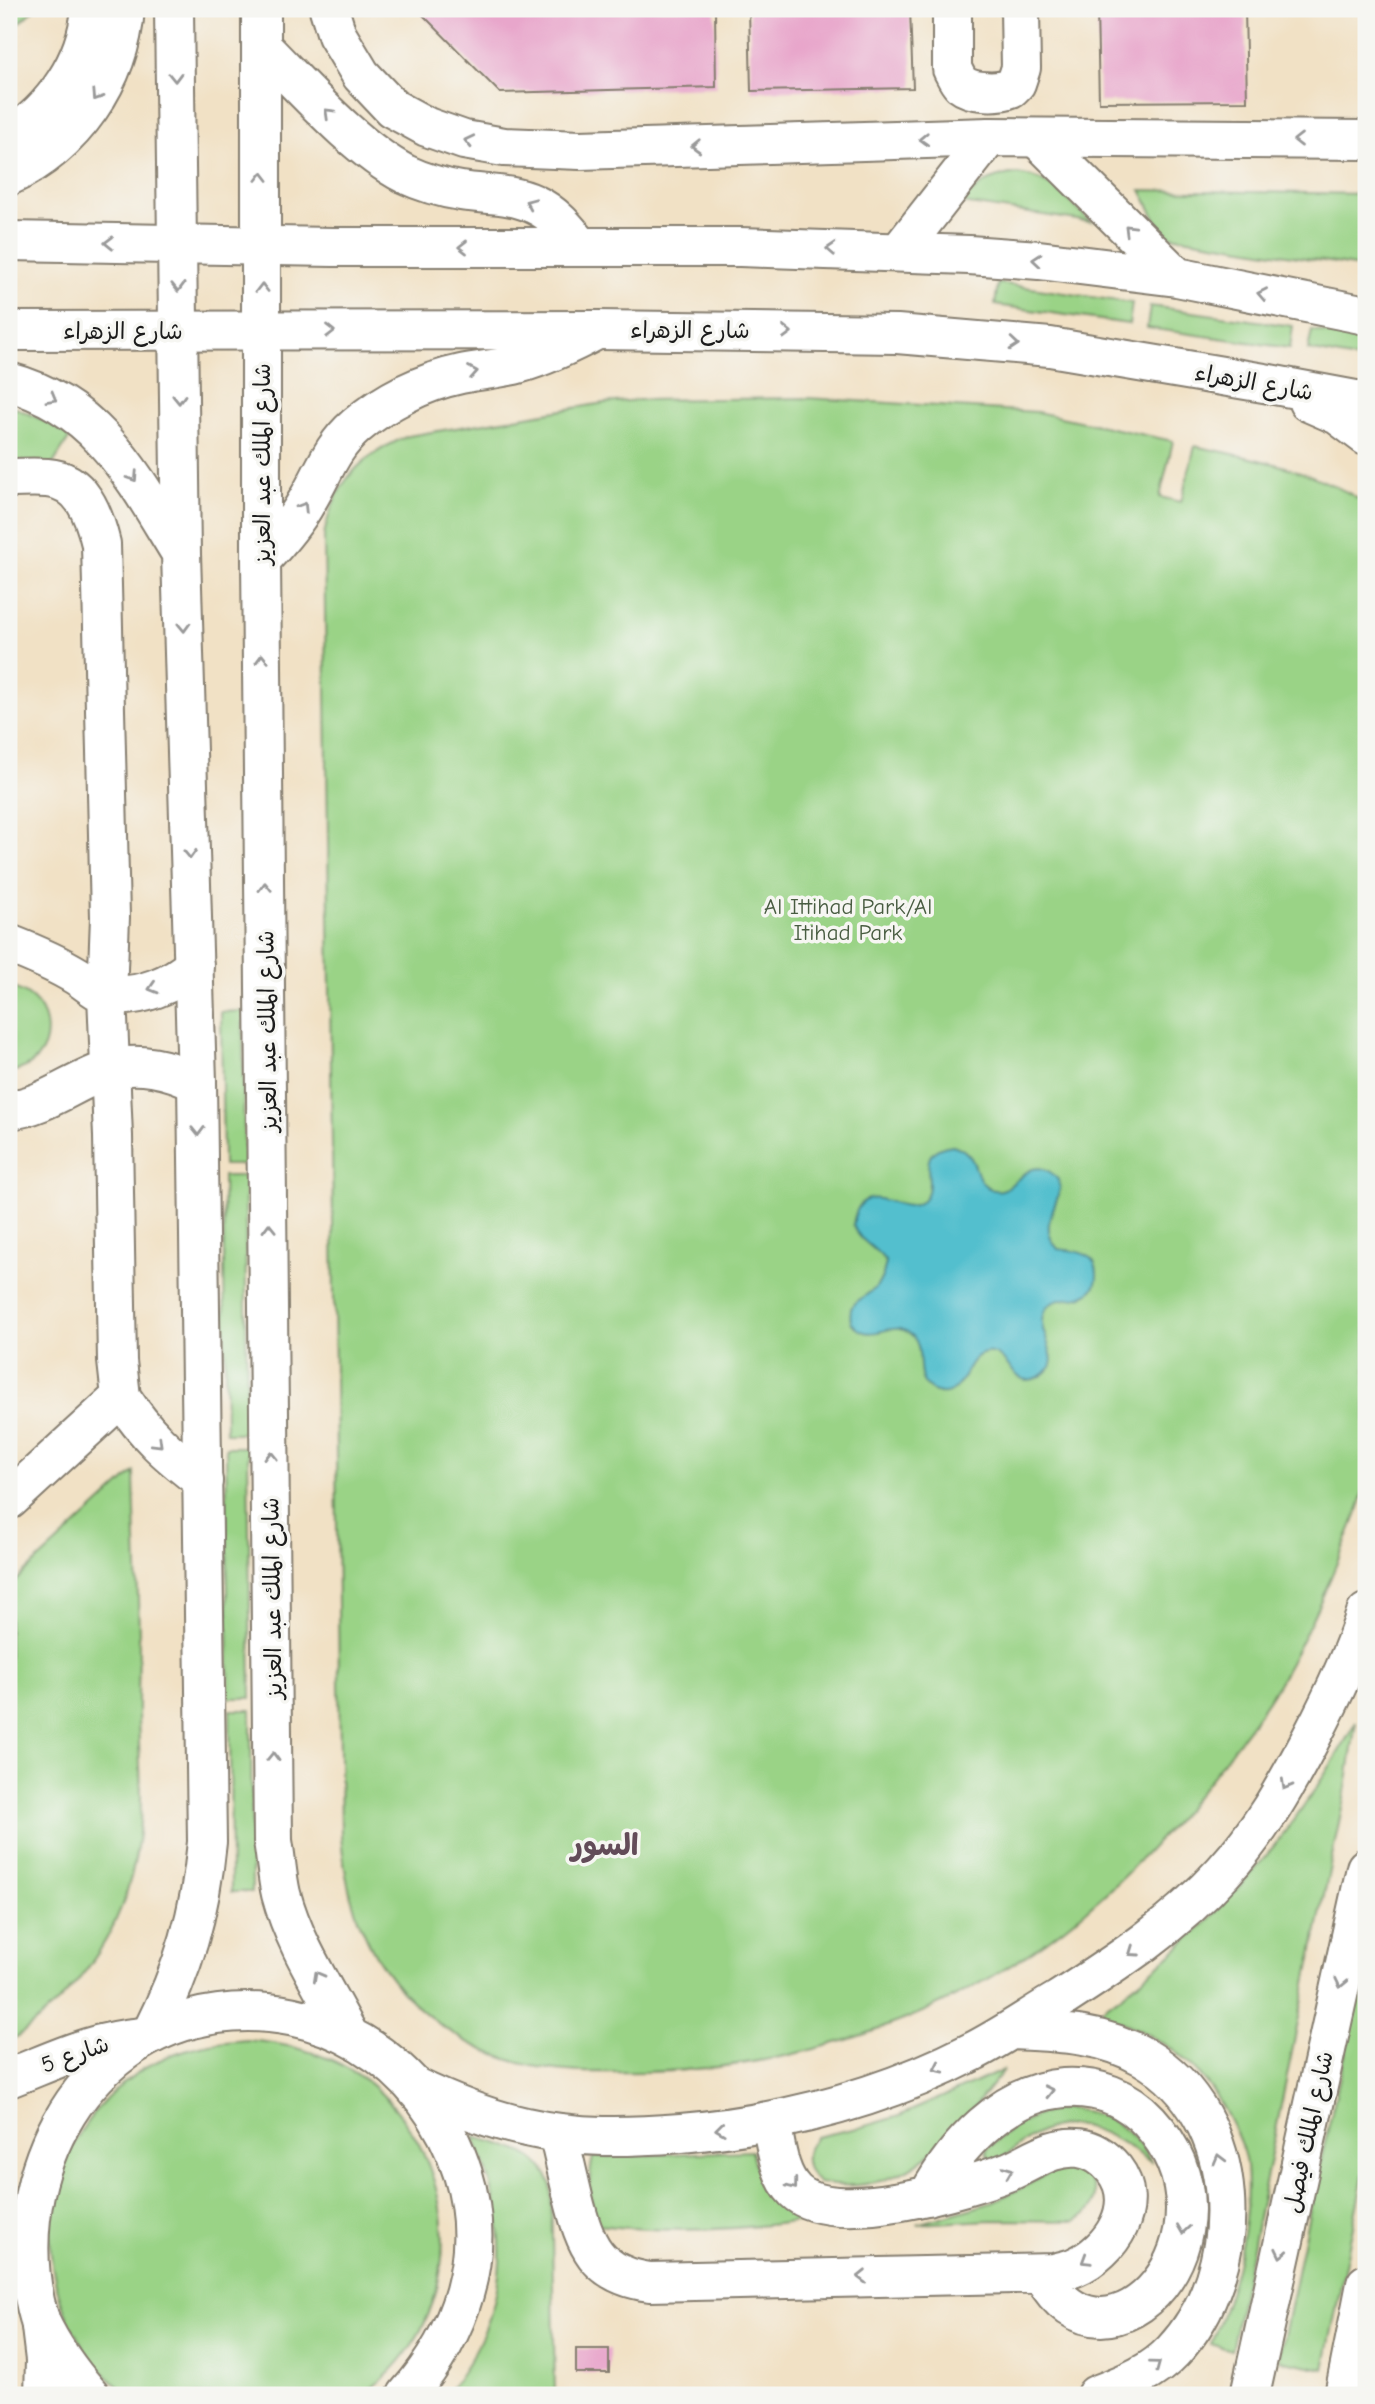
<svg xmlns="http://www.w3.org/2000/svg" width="1375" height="2404" viewBox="0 0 1375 2404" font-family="'Comic Neue','Playpen Sans Arabic',sans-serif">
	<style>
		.green { fill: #9ad386; stroke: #5b7851; stroke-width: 2 }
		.water { fill: #53bfce; stroke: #386e75; stroke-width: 2 }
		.building { fill: #e8a6cb }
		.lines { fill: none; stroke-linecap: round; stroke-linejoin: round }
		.minor-casing { stroke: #867e70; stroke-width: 42 }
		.major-casing { stroke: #867e70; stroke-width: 42 }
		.highway-casing { stroke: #867e70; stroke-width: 42 }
		.minor { stroke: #fff; stroke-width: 38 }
		.major { stroke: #fff; stroke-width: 38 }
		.highway { stroke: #fff; stroke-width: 38 }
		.oneway { stroke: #999 }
		.labels { text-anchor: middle; stroke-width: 7; stroke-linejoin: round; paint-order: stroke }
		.street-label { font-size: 23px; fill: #1c1c1c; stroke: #f6f6f2 }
		.park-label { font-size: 23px; fill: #485c41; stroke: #f6f6f2 }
		.district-label { font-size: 30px; font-weight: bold; fill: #634c59; stroke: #f6f6f2 }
	</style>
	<rect width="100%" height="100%" fill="#f6f6f2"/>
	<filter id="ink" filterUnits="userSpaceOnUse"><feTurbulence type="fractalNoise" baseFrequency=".0143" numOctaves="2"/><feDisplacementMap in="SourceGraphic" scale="14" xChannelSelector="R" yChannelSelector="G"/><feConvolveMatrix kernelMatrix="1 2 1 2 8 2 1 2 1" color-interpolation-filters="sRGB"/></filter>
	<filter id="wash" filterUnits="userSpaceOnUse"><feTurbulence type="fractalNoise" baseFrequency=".00686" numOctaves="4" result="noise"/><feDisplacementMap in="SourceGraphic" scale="28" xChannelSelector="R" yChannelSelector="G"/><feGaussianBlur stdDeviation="1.57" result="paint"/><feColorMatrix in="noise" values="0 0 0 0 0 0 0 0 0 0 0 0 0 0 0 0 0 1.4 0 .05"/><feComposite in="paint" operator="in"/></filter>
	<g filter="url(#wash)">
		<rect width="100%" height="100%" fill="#f1e1c5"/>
		<path class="green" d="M9 9H34L9 33Z
			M1010 174C1049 174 1064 197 1091 222L962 203C975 187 989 178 1010 174Z
			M1141 190 1366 194V268L1164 235Z
			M998 283 1132 303 1129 324 995 305Z
			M1150 306 1293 326 1290 348 1147 328Z
			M1312 330 1366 341V361L1308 350Z
			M807 398 1037 412 1173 441 1160 497 1181 502 1195 446C1260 460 1308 467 1366 503 1366 754 1366 1004 1366 1255 1366 1307 1366 1360 1366 1412 1366 1445 1370 1478 1359 1508 1336 1567 1310 1630 1278 1684 1264 1709 1246 1731 1229 1754 1181 1819 1128 1879 1063 1929 1015 1966 962 1996 906 2019 824 2052 734 2070 646 2072 613 2072 581 2074 549 2069 470 2058 394 2004 363 1930 349 1900 344 1869 341 1836L324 535C334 482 360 456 408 436L604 403 639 400Z
			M9 405 45 421 70 437 51 467H9Z
			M9 987C59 997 60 1066 9 1072Z
			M243 1011 244 1165H223L221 1012Z
			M223 1176H245L247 1433H226Z
			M226 1447H248L251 1698H229Z
			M134 1472C135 1527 138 1582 139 1637 139 1660 138 1683 138 1706 138 1738 141 1770 141 1802 139 1905 94 1985 9 2042V1587Z
			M230 1710H251L252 1892H231Z
			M1356 1722 1346 1788 1231 2350 1211 2344C1233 2287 1251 2229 1246 2167 1245 2151 1237 2135 1230 2121 1202 2062 1157 2033 1097 2013 1208 1934 1290 1841 1356 1722Z
			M1366 1962V2162L1324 2369 1279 2360 1311 2204Z
			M248 2040C281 2043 310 2049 340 2064 440 2116 475 2257 409 2349 397 2367 381 2381 365 2395H130C96 2373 72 2335 60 2298 26 2197 83 2082 185 2050 206 2043 227 2042 248 2040Z
			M1004 2070C952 2133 912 2200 819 2183 803 2170 801 2152 816 2137L862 2127 899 2116Z
			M1066 2108C1107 2113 1131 2127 1152 2163 1093 2121 1060 2106 1001 2160L989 2159 986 2150C1013 2125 1030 2114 1066 2108Z
			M474 2137C505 2146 539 2150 551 2184L555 2392 519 2395H446C511 2313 514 2231 474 2137Z
			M751 2151C759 2185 775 2206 807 2220 736 2231 667 2233 596 2225 590 2199 587 2183 593 2157Z
			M1071 2166C1100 2178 1104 2207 1075 2221L991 2220 917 2224 987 2204 1020 2189 1050 2172 1060 2167Z"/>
		<path class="water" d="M953 1145C982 1155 971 1179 989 1188 1012 1202 1023 1155 1050 1172 1080 1190 1029 1218 1058 1249 1075 1251 1098 1252 1097 1275 1097 1280 1096 1286 1092 1290 1078 1305 1051 1291 1043 1315 1036 1335 1069 1363 1039 1377 1011 1391 1010 1350 986 1353 962 1356 966 1401 936 1392 908 1383 930 1347 909 1333 889 1319 870 1347 851 1322 847 1298 861 1302 875 1288 882 1281 884 1272 886 1262 876 1247 859 1242 853 1225 861 1174 897 1214 917 1204 947 1189 905 1151 953 1145Z"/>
		<g id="blocks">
			<path class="building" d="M417 9H715L716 87 500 93Z
				M749 9H910L913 88 751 91Z
				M1097 9H1245L1247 101 1099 102Z
				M576 2349H609V2373H576Z"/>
		</g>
	</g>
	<g filter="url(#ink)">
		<use href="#blocks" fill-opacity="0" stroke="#867e70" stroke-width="2"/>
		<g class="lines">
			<defs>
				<path id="minor" d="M329 9 337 35 361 75 392 108 427 127 464 140 504 147 580 150 989 137 1366 140
					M952 9V69C955 74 957 80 961 84 972 93 999 93 1011 88L1016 83 1021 68 1020 9
					M9 137C54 110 86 61 91 9
					M9 478C21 478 34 477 47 478 82 480 94 515 101 544L110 917 107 995 113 1136 117 1361 121 1397 9 1500
					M9 944C32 953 56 963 77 976 87 982 99 994 110 995 139 998 173 985 194 965
					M9 1110C46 1106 74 1081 108 1070 137 1060 171 1069 197 1082
					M121 1397C147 1436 167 1453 203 1481
					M9 2078C58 2059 89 2042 143 2037
					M558 2133C563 2154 568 2176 573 2197 585 2245 596 2275 650 2282L1055 2273C1061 2271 1068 2270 1075 2267 1111 2252 1142 2205 1114 2169 1105 2158 1093 2150 1079 2148 1053 2145 1033 2161 1010 2171 966 2188 832 2228 795 2191 778 2174 776 2144 771 2122
					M928 2196C955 2147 1002 2093 1064 2088 1097 2086 1127 2097 1149 2121 1252 2233 1108 2395 1042 2274"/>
				<path id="major" d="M1037 138 1177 277
					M9 241 333 247H740L969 255 1039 260 1177 277 1366 315
					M899 252 989 137
					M9 331 597 330 897 334 1050 347 1264 383 1366 402
					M1308 402 1338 415 1366 436
					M1011 2030C1057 2032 1103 2033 1144 2057 1245 2116 1249 2270 1173 2351 1152 2374 1124 2384 1096 2395
					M415 2087C451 2104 487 2119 526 2127 577 2139 630 2137 681 2133 783 2124 880 2099 972 2052 1002 2037 1030 2017 1059 2000 1118 1962 1175 1925 1223 1872 1260 1832 1286 1786 1311 1738 1332 1698 1352 1657 1366 1613
					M40 2319 45 2360 44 2395
					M1250 2395 1366 1868
					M1344 2395 1366 2284"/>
				<path id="highway" d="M261 9V560L273 1841C276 1858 277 1877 281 1894 294 1944 326 1991 349 2036
					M262 47C303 88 355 148 405 174 422 182 442 188 461 191 486 195 511 193 534 204 554 213 568 230 581 247
					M9 176C74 146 120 80 125 9
					M9 382C99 406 135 479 180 552
					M261 560C278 542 295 523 307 501 324 473 330 449 356 426 385 401 423 382 461 374 480 370 499 369 518 364 546 356 571 344 597 330
					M151 2034C184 1968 200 1915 207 1842L197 1082 181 554 174 9
					M90 2395C70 2372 53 2349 40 2321 0 2186 76 2033 218 2014 267 2007 319 2018 361 2043 411 2073 446 2119 463 2174 488 2255 461 2334 407 2395"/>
			</defs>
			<use href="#minor" class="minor-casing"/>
			<use href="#major" class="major-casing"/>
			<use href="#highway" class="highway-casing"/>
			<use href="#minor" class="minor"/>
			<use href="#major" class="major"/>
			<use href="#highway" class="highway"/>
		</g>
		<defs><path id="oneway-chevron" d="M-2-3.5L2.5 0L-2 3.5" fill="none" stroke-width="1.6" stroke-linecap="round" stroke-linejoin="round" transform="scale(1.75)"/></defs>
		<g class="oneway">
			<use href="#oneway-chevron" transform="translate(175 77) rotate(89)"/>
			<use href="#oneway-chevron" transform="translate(97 96) rotate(123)"/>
			<use href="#oneway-chevron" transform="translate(329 113) rotate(-136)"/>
			<use href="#oneway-chevron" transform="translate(924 139) rotate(178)"/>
			<use href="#oneway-chevron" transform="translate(1298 140) rotate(-180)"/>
			<use href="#oneway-chevron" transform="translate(469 141) rotate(-167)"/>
			<use href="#oneway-chevron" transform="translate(696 146) rotate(178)"/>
			<use href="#oneway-chevron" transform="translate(262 177) rotate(-90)"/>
			<use href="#oneway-chevron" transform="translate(530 203) rotate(-157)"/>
			<use href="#oneway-chevron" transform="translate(1129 229) rotate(-135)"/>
			<use href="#oneway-chevron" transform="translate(109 243) rotate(-179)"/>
			<use href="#oneway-chevron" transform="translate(463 247) rotate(-180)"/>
			<use href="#oneway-chevron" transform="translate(831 249) rotate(-177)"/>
			<use href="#oneway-chevron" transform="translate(1037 260) rotate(-175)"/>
			<use href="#oneway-chevron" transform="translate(178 287) rotate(89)"/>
			<use href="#oneway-chevron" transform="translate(262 288) rotate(-90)"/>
			<use href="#oneway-chevron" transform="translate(1262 294) rotate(-169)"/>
			<use href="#oneway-chevron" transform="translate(330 331)"/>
			<use href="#oneway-chevron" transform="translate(787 332) rotate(1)"/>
			<use href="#oneway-chevron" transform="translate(1014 344) rotate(5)"/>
			<use href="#oneway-chevron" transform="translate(473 372) rotate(-10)"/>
			<use href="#oneway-chevron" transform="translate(52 398) rotate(30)"/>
			<use href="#oneway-chevron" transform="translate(179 399) rotate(89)"/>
			<use href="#oneway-chevron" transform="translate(133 477) rotate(57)"/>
			<use href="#oneway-chevron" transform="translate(303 507) rotate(-58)"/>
			<use href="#oneway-chevron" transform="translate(184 627) rotate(88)"/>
			<use href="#oneway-chevron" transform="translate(262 659) rotate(-91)"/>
			<use href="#oneway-chevron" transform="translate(190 854) rotate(88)"/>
			<use href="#oneway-chevron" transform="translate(265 887) rotate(-91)"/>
			<use href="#oneway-chevron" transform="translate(153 988) rotate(163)"/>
			<use href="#oneway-chevron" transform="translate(198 1131) rotate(89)"/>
			<use href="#oneway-chevron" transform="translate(269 1228) rotate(-91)"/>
			<use href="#oneway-chevron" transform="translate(158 1443) rotate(44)"/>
			<use href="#oneway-chevron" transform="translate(271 1456) rotate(-91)"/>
			<use href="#oneway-chevron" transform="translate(273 1757) rotate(-89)"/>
			<use href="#oneway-chevron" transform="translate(1286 1785) rotate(119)"/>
			<use href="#oneway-chevron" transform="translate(1133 1952) rotate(145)"/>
			<use href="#oneway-chevron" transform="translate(318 1976) rotate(-119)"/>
			<use href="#oneway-chevron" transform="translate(1341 1983) rotate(102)"/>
			<use href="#oneway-chevron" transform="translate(938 2068) rotate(155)"/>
			<use href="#oneway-chevron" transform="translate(1049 2091) rotate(-13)"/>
			<use href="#oneway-chevron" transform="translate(720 2129) rotate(173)"/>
			<use href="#oneway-chevron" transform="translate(1219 2159) rotate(-105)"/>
			<use href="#oneway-chevron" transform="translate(1008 2171) rotate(-22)"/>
			<use href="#oneway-chevron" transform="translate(793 2185) rotate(53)"/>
			<use href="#oneway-chevron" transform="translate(1183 2229) rotate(98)"/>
			<use href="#oneway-chevron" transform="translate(1281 2253) rotate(102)"/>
			<use href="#oneway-chevron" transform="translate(1086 2260) rotate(148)"/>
			<use href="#oneway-chevron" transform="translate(862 2277) rotate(179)"/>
			<use href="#oneway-chevron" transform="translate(1156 2365) rotate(-37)"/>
		</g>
	</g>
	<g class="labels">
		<g class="street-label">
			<text x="690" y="338">شارع الزهراء</text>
			<text x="123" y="339">شارع الزهراء</text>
			<text transform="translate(1254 382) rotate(10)" y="8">شارع الزهراء</text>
			<text transform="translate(262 464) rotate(-90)" y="8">شارع الملك عبد العزيز</text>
			<text transform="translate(267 1031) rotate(-91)" y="8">شارع الملك عبد العزيز</text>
			<text transform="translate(272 1598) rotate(-91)" y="8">شارع الملك عبد العزيز</text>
			<text transform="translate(75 2054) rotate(-19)" y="8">شارع 5</text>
			<text transform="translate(1308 2132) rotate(-78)" y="8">شارع الملك فيصل</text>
		</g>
		<g class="park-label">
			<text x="848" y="914">Al Ittihad Park/Al<tspan x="848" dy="26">Itihad Park</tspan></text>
		</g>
		<g class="district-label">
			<text x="605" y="1855">السور</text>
		</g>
	</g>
	<rect width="1375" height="2404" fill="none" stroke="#f6f6f2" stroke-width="35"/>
</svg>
